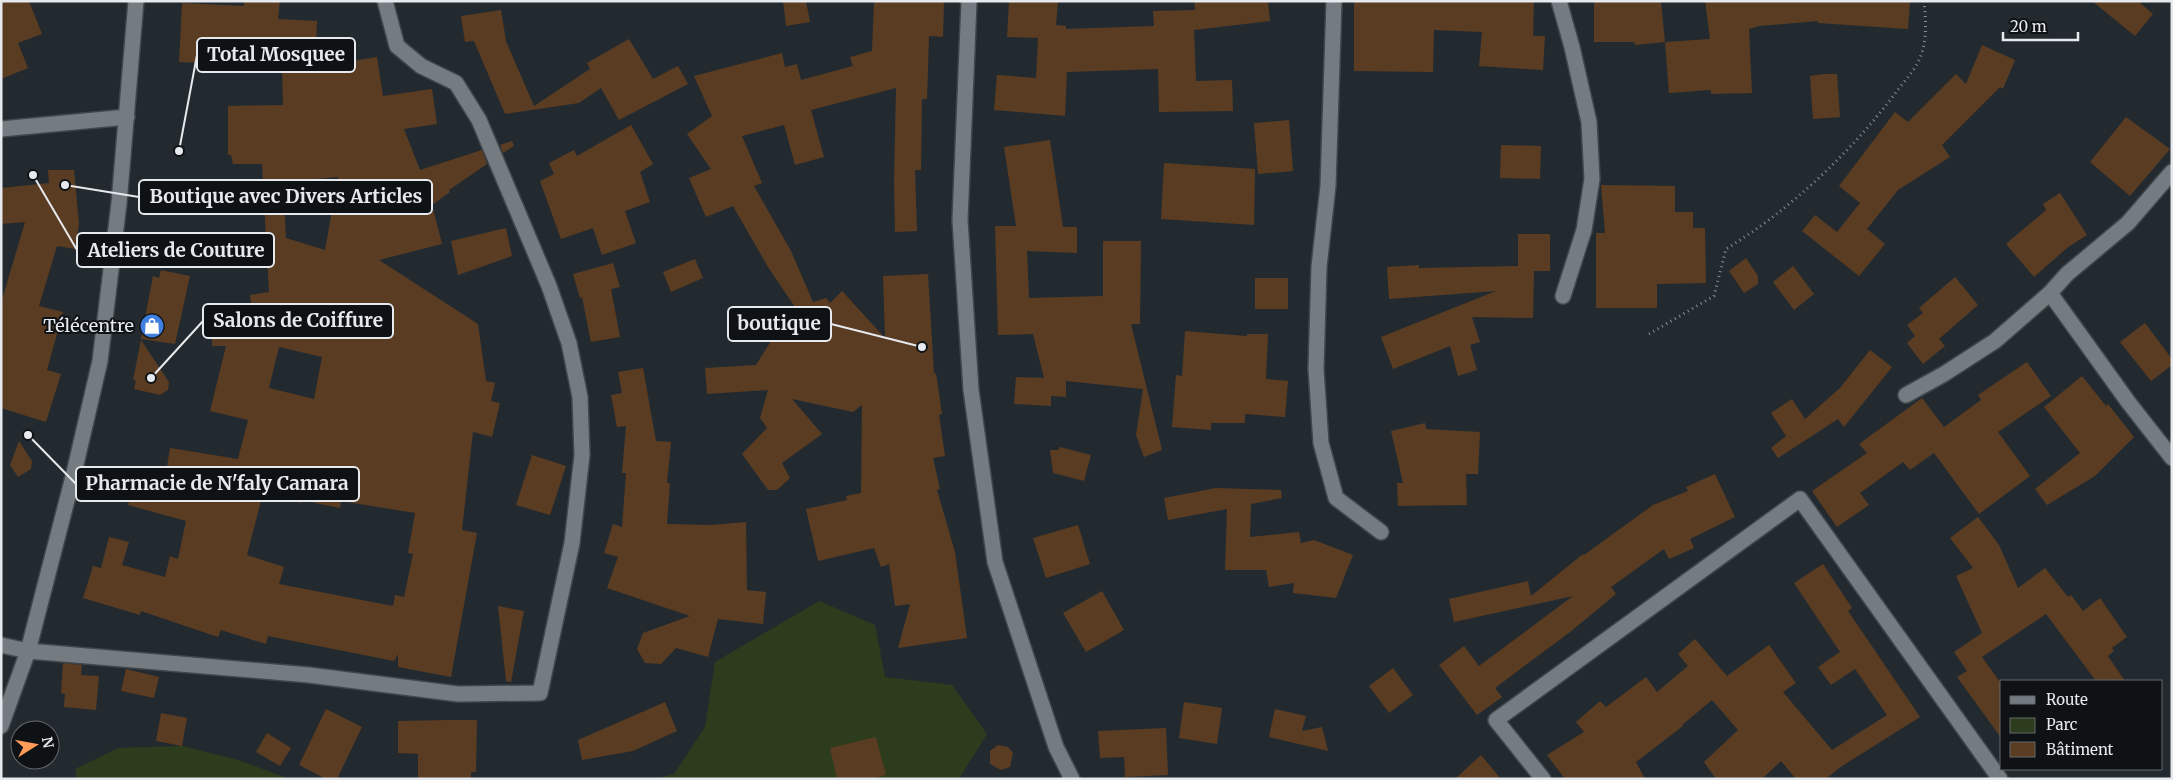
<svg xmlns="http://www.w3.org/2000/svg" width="2173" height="780" viewBox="0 0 2173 780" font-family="Merriweather,serif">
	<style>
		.green { fill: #2c3c1c }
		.building { fill: #5a3c22; fill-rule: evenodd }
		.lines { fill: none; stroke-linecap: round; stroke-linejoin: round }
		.minor-casing { stroke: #40474b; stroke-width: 18 }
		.path { stroke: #888e92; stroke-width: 3; stroke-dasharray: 1 4; stroke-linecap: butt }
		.minor { stroke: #747c82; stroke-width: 15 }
		.labels { text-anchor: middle; stroke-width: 4; stroke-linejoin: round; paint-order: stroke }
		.poi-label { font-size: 18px; fill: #e6eaee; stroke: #0f1215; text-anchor: end }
		.leader { fill: none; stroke: #e6eaee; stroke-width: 2 }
		.callout-dot { fill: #e6eaee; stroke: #0f1215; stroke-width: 2 }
		.callout { fill: #0f1215; stroke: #e6eaee; stroke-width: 2 }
		.callout-label { font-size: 19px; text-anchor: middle; font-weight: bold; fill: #e6eaee }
	</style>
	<rect width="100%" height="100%" fill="#232a2f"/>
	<path class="green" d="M819 601 875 625 885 677 952 685 987 734 959 779H653L674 774 705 727 715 662Z
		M182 746 238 760 290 779H77L75 769 118 748Z"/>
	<path class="building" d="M1 1H29L42 34 18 43 28 68 1 79Z
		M244 1H280L278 19 317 21 315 67 377 57 383 96 432 89 437 124 404 129 420 170 482 150 487 164 449 190 450 192 432 205 442 244 379 260 478 324 486 381 495 383 491 401 500 403 492 437 473 432 462 530 477 533 451 677 398 667V654L394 661 268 636 266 644 221 630 218 637 141 611 140 615 83 598 93 566 101 568 109 537 129 542 122 565 165 577 170 556 178 559 186 521 128 505 134 484 163 492 170 448 238 459 248 420 210 411 226 346H212V317L253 318 250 295 269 292 262 164H233L231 155H228V106L283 105 282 68 206 60V63L179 62 182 3 244 6ZM338 177 325 250 286 238 283 182ZM279 347 322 357 314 399 269 388ZM263 493 300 503 301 500 340 508 341 501 415 513 408 553 413 554 404 597 395 595 393 606 279 584 284 567 247 555Z
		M783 1H806L810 22 786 26Z
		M874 1H944L943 37 929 36 927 99H922L921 170H915L917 231 895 232 894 181 896 88 811 110 824 157 795 165 784 125 742 136 762 183 754 186 791 251 813 302 826 298 830 303 842 291 885 338 883 276 928 274 934 374 936 373 942 414 939 415 945 456 933 458 940 489 937 490 955 552 967 638 898 648 910 604 895 606 889 564 881 567 874 548 818 561 806 509 847 500 846 496 861 493 862 405 853 412 792 399 822 434 782 463 790 478 777 490H768L742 454 767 428 760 418 768 390 707 394 705 368 756 365 781 325 797 310 768 267 733 206 706 217 689 178 711 169 687 134 712 116 694 76 782 53 785 67 797 64 801 80 853 66 850 57 872 51Z
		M1009 1H1058L1056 25 1066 26V29L1154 26 1153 11 1195 10 1194 1H1268L1270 21 1194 30 1196 81 1232 80 1233 111 1159 112 1158 69 1067 72 1065 116 994 110 997 75 1036 78 1038 38 1007 37Z
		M1354 1H1534L1533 36H1545L1543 70 1479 66 1482 32 1434 30 1433 72 1354 71Z
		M1594 1H1661L1665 42 1635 45 1634 42H1594Z
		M1705 1H1910L1908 29 1818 23V21L1759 26 1749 29 1752 93 1711 94V90L1669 93 1665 42 1710 39Z
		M2092 1H2138L2153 14 2135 36Z
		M501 10 506 41 534 106 590 69 587 63 629 39 653 79 678 66 688 84 619 120 601 88 579 103 505 114 474 41 465 42 461 16Z
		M1982 45 2015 60 2003 89 2000 87 1942 145 1950 157 1898 190 1867 229 1885 244 1859 276 1802 231 1815 215 1837 232 1860 203 1839 186 1895 112 1908 122 1956 74 1966 84Z
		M1826 74H1837L1840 117 1813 119 1810 76Z
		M2126 117 2170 149 2130 196 2090 162Z
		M1289 120 1293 171 1258 174 1254 123Z
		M631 125 653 164 640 172 650 202 625 211 636 243 602 255 593 228 561 239 540 181 554 174 549 163 574 150 577 156Z
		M1050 140 1063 227H1077V253L1027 251 1029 298 1103 296V241H1141L1140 324H1131L1162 450 1144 457 1136 435 1143 389 1066 381V397L1051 396V406L1014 404 1016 377 1044 378 1033 334 998 335 995 226H1016L1004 147Z
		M512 141 514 146 503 153 500 145Z
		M1501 145 1541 146 1540 179 1500 178Z
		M1164 163 1255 169 1254 225 1161 219Z
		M48 170H74L79 224 75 249 57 246 39 306 63 312 47 370 61 374 46 422 1 408V303L25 222 1 224V188L49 183Z
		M1601 185 1675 186V212H1693V228H1705L1706 283 1657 284V308H1596V233H1605Z
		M2060 193 2087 235 2067 248 2034 277 2006 244 2046 210 2043 204Z
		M506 228 512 256 458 275 451 241Z
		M1518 234H1550V271H1534L1533 318 1472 317 1480 342 1470 345 1477 370 1458 376 1450 346 1393 369 1381 337 1496 291 1389 299 1387 267 1419 265V268L1518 266Z
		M1746 258 1758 276V284L1744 293 1729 271Z
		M695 259 703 278 671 292 663 272Z
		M613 263 620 287 611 289 620 337 591 342 582 297 580 298 573 274Z
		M1793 266 1814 294 1794 310 1773 282Z
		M161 270 190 276 175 344 141 339 153 276 159 278Z
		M1955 277 1978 305 1939 339 1945 346 1923 364 1907 343 1915 336 1907 325 1923 313 1919 308Z
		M1255 278H1288V309H1255Z
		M2145 323 2172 359V365L2151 381 2120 342Z
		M1185 331 1247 336V334H1268L1266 379 1288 381 1285 417 1245 414V423H1211V430L1172 427 1176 375 1182 376Z
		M141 340 169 382 168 390 160 395 134 389 136 380H133Z
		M1870 350 1892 367 1844 427 1838 419 1778 458 1771 448 1786 436 1771 413 1792 399 1805 419 1840 388Z
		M2027 362 2051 396 1998 432 2030 476 1979 514 1934 453 1910 470 1903 462 1860 493 1869 505 1837 527 1812 491 1867 453 1859 444 1922 398 1944 427 1981 400 1978 395Z
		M643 368 656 441 671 442 667 483H670L667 524 710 525 746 522 747 590 766 592 763 624 718 619 708 657 676 648 661 664 645 663 637 649 643 633 690 616 607 588 618 557 604 553 613 524 622 527 626 473H622L626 426 617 427 611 395 622 393 618 372Z
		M2082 376 2106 406 2108 404 2134 437 2095 476 2047 505 2035 489 2080 453 2044 407Z
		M1425 423 1426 429 1480 432 1478 474H1466L1467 505 1398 506 1397 483H1403L1391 431Z
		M19 441 32 461 31 469 18 477 10 465Z
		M1060 447 1091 455 1084 481 1053 473 1050 450H1058Z
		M532 455 566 466 550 515 516 505Z
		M1715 474 1735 517 1690 539 1694 548 1669 559 1664 549 1611 587 1616 594 1570 632 1495 688 1502 697 1477 715 1439 665 1464 646 1479 666 1573 596 1454 622 1449 599 1528 581 1531 596 1583 554 1584 555 1653 505 1688 491 1686 487Z
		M1216 488 1281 490 1282 498 1251 504 1250 537 1299 532 1301 543 1314 540 1353 555 1336 598 1293 593 1294 583 1269 587 1266 570H1225L1227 509 1168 520 1164 498Z
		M1978 517 1999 545 2018 588 2045 568 2068 597 2071 595 2083 611 2100 598 2127 637 2112 648 2114 651 2108 656 2125 681H2096L2046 614 1982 657 2002 685V739L1957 677 1967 671 1954 652 1982 633 1956 576 1973 568 1950 538Z
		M1078 525 1090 564 1046 578 1033 538Z
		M1823 564 1852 608 1848 611 1920 717 1839 768 1826 779H1796L1781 761 1762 779H1716L1704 762 1738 730 1712 700 1682 725 1683 726 1636 762 1645 779H1565L1547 755 1584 732 1576 722 1600 701 1606 707 1646 677 1657 692 1688 666 1678 654 1695 639 1727 676 1769 645 1796 683 1783 692 1832 750 1887 715 1855 669 1831 685 1818 667 1840 652 1794 583Z
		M1102 591 1124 630 1086 652 1063 613Z
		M498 606 524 611 511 682 506 681Z
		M63 663 82 665 81 675 99 676 96 710 64 707 65 694 61 693Z
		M1393 668 1413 695 1389 713 1369 686Z
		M126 669 159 677 154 698 121 691Z
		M665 702 677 731 633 751 582 760 578 740Z
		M1184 702 1222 708 1217 744 1179 738Z
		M326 709 362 727 337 779H326L299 765Z
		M1275 709 1306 716 1302 731 1322 727 1328 751 1269 737Z
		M161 713 187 718 182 746 156 741Z
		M447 720H477L476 772H471V779H418V754L398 753V721Z
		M1166 728 1168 775 1125 777 1124 757 1100 758 1098 731Z
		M267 733 291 748 280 766 256 752Z
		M876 737 886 775 871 779H837L830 748Z
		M998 745 1008 747 1013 753 1010 767 1001 770 990 764V751Z
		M1481 755 1501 779H1455Z"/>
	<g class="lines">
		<defs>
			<path id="minor" d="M969 1 960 220 971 390 995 562 1056 747 1072 779
				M1334 1 1328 186 1319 267 1316 369 1321 443 1336 498 1381 532
				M1559 1 1572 47 1589 122 1592 179 1584 230 1563 296
				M1 129 127 117
				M2050 293 2129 403 2172 458
				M1906 395 1944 374 1995 341 2050 293 2067 274 2128 223 2172 172
				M1 645 28 651 309 675 458 694 540 693 572 543 582 455 580 397 569 343 549 286 479 120 456 83 421 66 397 46 385 1
				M1 726 28 651 73 477 100 361 119 203 136 1
				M1543 779 1496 720 1800 499 2000 779"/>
		</defs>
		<use href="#minor" class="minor-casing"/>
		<path class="path" d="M1649 334 1714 296 1726 249C1790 210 1849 154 1894 95 1901 85 1911 75 1917 64 1928 44 1926 23 1924 1"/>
		<use href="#minor" class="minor"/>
	</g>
	<defs>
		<symbol id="shop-disc" viewBox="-11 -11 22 22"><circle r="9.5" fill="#3f7fe0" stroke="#0f1215"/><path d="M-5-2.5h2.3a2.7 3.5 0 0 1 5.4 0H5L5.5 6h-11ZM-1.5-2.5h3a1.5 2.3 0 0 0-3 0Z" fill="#fff"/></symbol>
	</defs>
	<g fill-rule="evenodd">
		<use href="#shop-disc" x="138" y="312" width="28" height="28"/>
	</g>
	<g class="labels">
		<g class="poi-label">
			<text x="134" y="332">Télécentre</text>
		</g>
	</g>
	<path class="leader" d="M179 151L197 55M65 185L139 197M33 175L77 250M151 378L203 321M922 347L831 324M28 435L76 484"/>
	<g class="callout-dot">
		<circle cx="179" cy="151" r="5"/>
		<circle cx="65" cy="185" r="5"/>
		<circle cx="33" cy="175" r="5"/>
		<circle cx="151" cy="378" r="5"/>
		<circle cx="922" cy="347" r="5"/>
		<circle cx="28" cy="435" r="5"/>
	</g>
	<g class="callout">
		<rect x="197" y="38" width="158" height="34" rx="5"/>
		<rect x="139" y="180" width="293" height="34" rx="5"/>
		<rect x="77" y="233" width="197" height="34" rx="5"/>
		<rect x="203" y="304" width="190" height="34" rx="5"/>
		<rect x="728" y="307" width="103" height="34" rx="5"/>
		<rect x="76" y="467" width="283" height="34" rx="5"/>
	</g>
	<g class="callout-label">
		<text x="276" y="61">Total Mosquee</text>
		<text x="286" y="203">Boutique avec Divers Articles</text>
		<text x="176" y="257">Ateliers de Couture</text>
		<text x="298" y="327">Salons de Coiffure</text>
		<text x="779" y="330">boutique</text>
		<text x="217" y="490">Pharmacie de N'faly Camara</text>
	</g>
	<rect width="2173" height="780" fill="none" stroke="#e6eaee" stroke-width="5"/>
	<rect x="2000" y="680" width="162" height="90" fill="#0f1215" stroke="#65686c"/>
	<rect x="2010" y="696" width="25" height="8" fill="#747c82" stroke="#65686c"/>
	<text x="2046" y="705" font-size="15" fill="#e6eaee">Route</text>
	<rect x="2010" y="718" width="25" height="15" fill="#2c3c1c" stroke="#65686c"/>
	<text x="2046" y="730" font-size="15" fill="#e6eaee">Parc</text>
	<rect x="2010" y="742" width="25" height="15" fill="#5a3c22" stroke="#65686c"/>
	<text x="2046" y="755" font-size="15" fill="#e6eaee">Bâtiment</text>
	<g transform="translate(35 745) rotate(79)"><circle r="24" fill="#0f1215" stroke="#65686c"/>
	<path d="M0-4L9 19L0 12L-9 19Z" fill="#fe9b58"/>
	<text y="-8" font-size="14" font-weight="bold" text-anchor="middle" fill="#e6eaee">N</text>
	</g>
	<path d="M2003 32v8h75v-8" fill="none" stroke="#e6eaee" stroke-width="2.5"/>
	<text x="2010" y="32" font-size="15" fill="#e6eaee" stroke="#0f1215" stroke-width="4" paint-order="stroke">20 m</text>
</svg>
